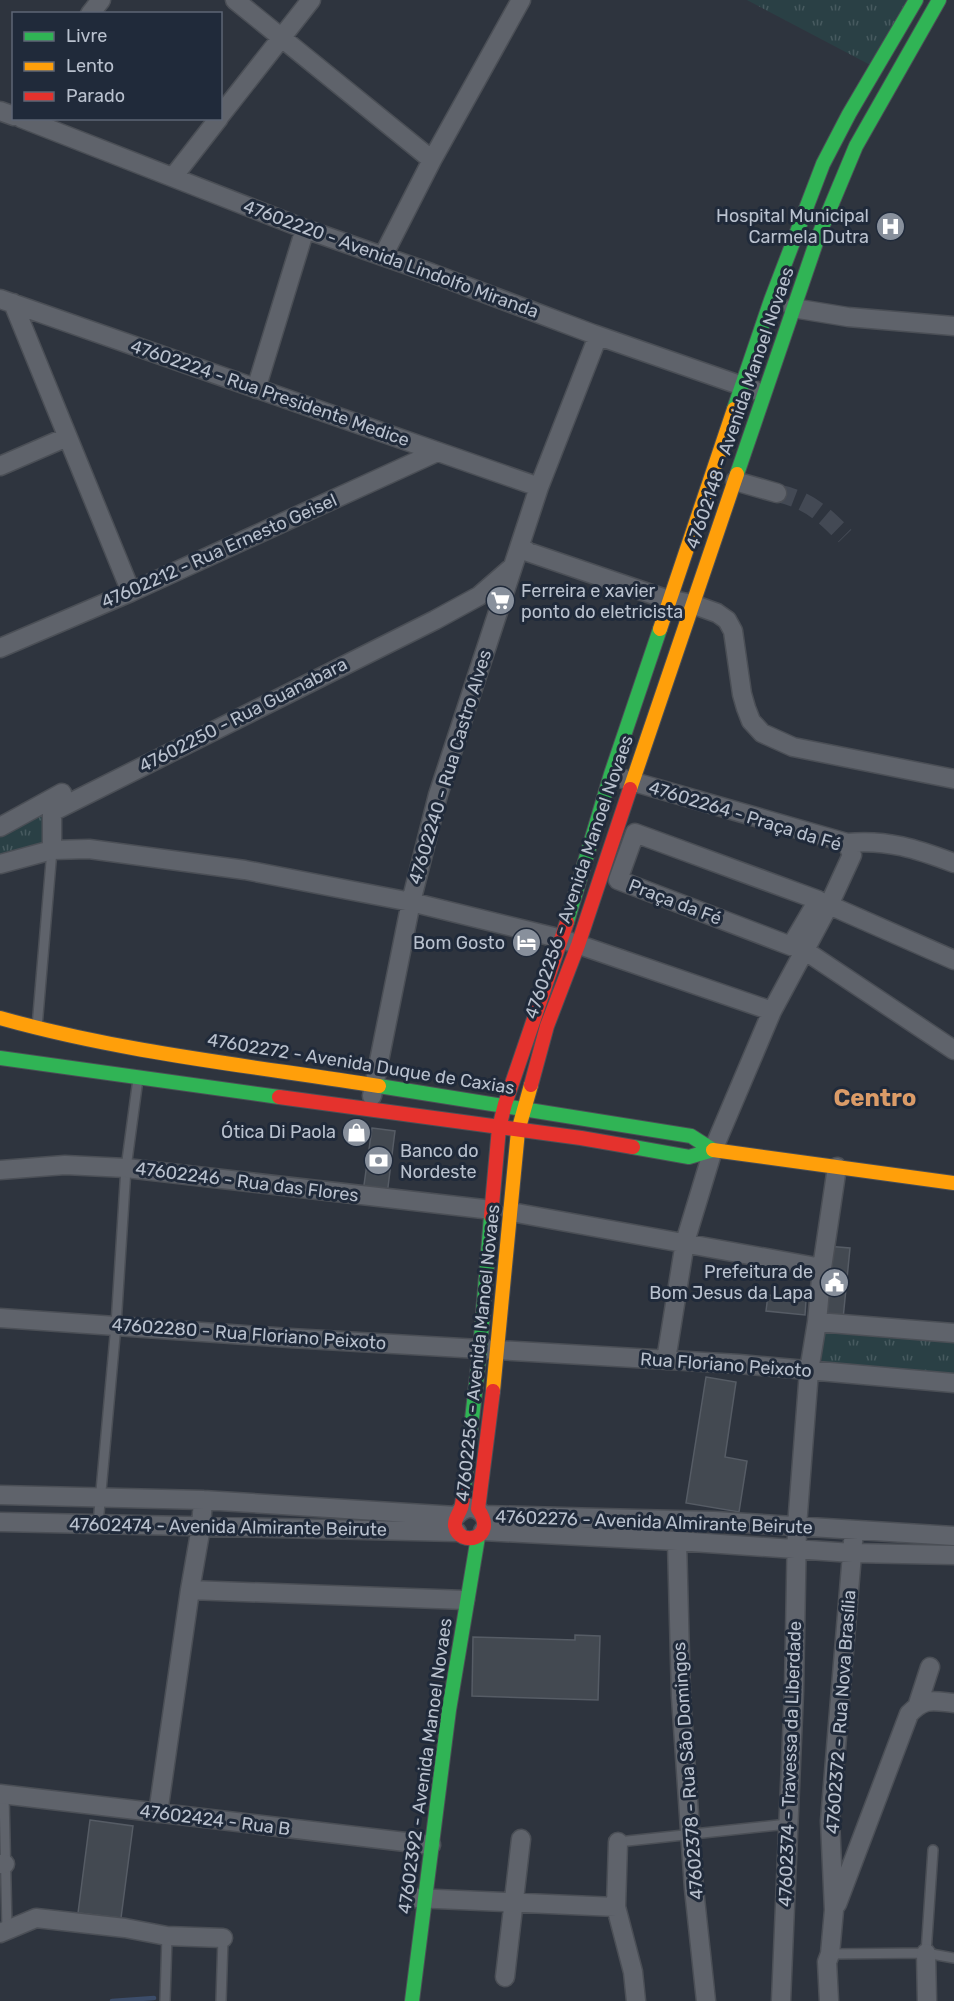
<svg xmlns="http://www.w3.org/2000/svg" width="954" height="2001" viewBox="0 0 954 2001" font-family="Rubik,sans-serif">
	<style>
		.park { fill: url(#park-tufts) }
		.lines { fill: none; stroke-linecap: round; stroke-linejoin: round }
		.stream { stroke: #3c4d6a; stroke-width: 4.5 }
		.building { fill: #434951; stroke: #565c65; stroke-width: 1.5 }
		.street-tunnel { stroke: #434954; stroke-width: 18; stroke-dasharray: 18 9; stroke-linecap: butt }
		.lane-casing { stroke: #4b4f56; stroke-width: 12 }
		.street-casing { stroke: #4b4f56; stroke-width: 21 }
		.fast-casing { stroke: #4b4f56; stroke-width: 16 }
		.slow-casing { stroke: #4b4f56; stroke-width: 16 }
		.jam-casing { stroke: #4b4f56; stroke-width: 16 }
		.lane { stroke: #5f636b; stroke-width: 9 }
		.street { stroke: #5f636b; stroke-width: 18 }
		.fast { stroke: #30b455; stroke-width: 14 }
		.slow { stroke: #ff9f0a; stroke-width: 14 }
		.jam { stroke: #e5322d; stroke-width: 14 }
		.labels { text-anchor: middle; stroke-width: 6; stroke-linejoin: round; paint-order: stroke }
		.poi-label { font-size: 18px; fill: #b9c1ce; stroke: #202a3a; text-anchor: end }
		.street-label { font-size: 18px; fill: #b9c1ce; stroke: #202a3a }
		.district-label { font-size: 24px; font-weight: bold; fill: #da9b68; stroke: #202a3a }
	</style>
	<defs>
		<pattern id="park-tufts" width="24" height="20" patternUnits="userSpaceOnUse" patternTransform="scale(1.5)"><rect width="24" height="20" fill="#2a4045"/><path d="M3 7l-1-3M5 7V3M7 7l1-3M15 17l-1-3M17 17v-4M19 17l1-3" fill="none" stroke="#475a5f"/></pattern>
	</defs>
	<rect width="100%" height="100%" fill="#2e343e"/>
	<path class="park" d="M747 0H916L876 68Z
		M42 812 44 845 0 857V835Z
		M824 1329 954 1340V1375L821 1369Z"/>
	<g class="lines">
		<path class="stream" d="M112 2001 154 1998"/>
	</g>
	<path class="building" d="M372 1128 395 1131 387 1195 363 1192Z
		M826 1246 850 1248 843 1319 819 1317Z
		M768 1295 806 1300 805 1315 766 1311Z
		M706 1377 736 1382 725 1457 747 1461 739 1512 686 1503Z
		M575 1635 600 1636 598 1700 472 1696 473 1637 575 1640Z
		M90 1820 133 1826 121 1918 78 1913Z"/>
	<g class="lines">
		<path class="street-tunnel" d="M777 493C809 500 823 514 845 536"/>
		<defs>
			<path id="lane" d="M37 1027 52 850
				M98 1524 116 1325 126 1168 138 1079
				M4 1795 7 1929
				M618 1842 788 1824
				M926 1953 933 1850
				M830 1954 926 1953 954 1958
				M165 2001 167 1936
				M221 2001 223 1938"/>
			<path id="street" d="M235 0 432 160
				M90 14 101 0
				M0 111 14 116
				M220 116 311 0
				M21 118 305 229 431 273 593 334 754 390
				M173 177 219 118
				M383 256 432 160 521 0
				M0 299 539 487
				M13 303 131 592
				M793 308 848 317 954 326
				M256 389 305 229
				M0 466 67 437
				M735 481 777 493
				M521 546 528 552 663 598 692 604 717 613 727 620 733 631 742 694 746 708 751 721 762 733 793 747 954 779
				M0 648 131 592 437 452
				M0 827 62 793
				M635 833 818 900 791 946 618 880Z
				M847 843C887 839 917 849 954 863
				M52 850 89 849 245 870 411 902 562 939 772 1011 829 905 852 855 847 843 620 778
				M0 864 52 850V812L435 620 479 596 510 569
				M829 905 954 960
				M804 950 954 1050
				M372 1096 411 902 438 795 539 487 598 336
				M0 1170 65 1165 126 1168 492 1210
				M511 1212 822 1268
				M0 1318 290 1338 739 1364 954 1383
				M817 1322 954 1333
				M666 1360 685 1242 713 1150 772 1011
				M0 1495 203 1500 456 1516C465 1506 474 1505 484 1515L714 1521 954 1536
				M0 1522 457 1532
				M483 1531 677 1541 852 1553 954 1555
				M677 1541 681 1697 694 1889 706 2001
				M190 1590 465 1600
				M918 1704 930 1667
				M0 1794 431 1845
				M158 1813 190 1590 201 1527 203 1500
				M618 1842 616 1907 633 1972 636 2001
				M0 1864H5
				M414 1898 616 1907
				M837 1904 909 1714C925 1697 933 1701 954 1703
				M0 1933 36 1918 125 1928 167 1936 223 1938
				M926 1953 927 2001
				M505 1977 521 1839
				M781 2001 794 1691 797 1526 809 1371 817 1322 822 1268 837 1167
				M829 2001 827 1962 830 1954 834 1910 830 1821 854 1530"/>
			<path id="fast" d="M734 409 771 300 823 164 849 114 916 0
				M737 474 818 237 856 146 939 0
				M567 922 611 774 660 629
				M0 1058 279 1097
				M379 1086 691 1136 713 1150 689 1157 633 1147
				M464 1489 480 1349 491 1216
				M412 2001 449 1710 478 1537"/>
			<path id="slow" d="M660 629 734 409
				M630 789 737 474
				M0 1018C124 1053 253 1066 379 1086
				M713 1150 954 1183
				M493 1391 518 1131 531 1085"/>
			<path id="jam" d="M531 1085 547 1026 578 945 630 789
				M279 1097 581 1138 633 1147
				M491 1216 499 1128 505 1104 567 922
				M464 1489C463 1496 463 1502 461 1508 459 1514 454 1519 455 1526 459 1548 499 1539 478 1509L493 1391"/>
		</defs>
		<use href="#lane" class="lane-casing"/>
		<use href="#street" class="street-casing"/>
		<use href="#fast" class="fast-casing"/>
		<use href="#slow" class="slow-casing"/>
		<use href="#jam" class="jam-casing"/>
		<use href="#lane" class="lane"/>
		<use href="#street" class="street"/>
		<use href="#fast" class="fast"/>
		<use href="#slow" class="slow"/>
		<use href="#jam" class="jam"/>
	</g>
	<defs>
		<symbol id="hospital-disc" viewBox="-11 -11 22 22"><circle r="9.5" fill="#88909c" stroke="#202a3a"/><path d="M-5-5h3v3.5h4V-5h3V5h-3V1.5h-4V5h-3Z" fill="#fff"/></symbol>
		<symbol id="supermarket-disc" viewBox="-11 -11 22 22"><circle r="9.5" fill="#88909c" stroke="#202a3a"/><path d="M-6-5.5h2.5l.6 2H6L4.5 2H-2.5L-4.4-4H-6ZM-1.5 3.2a1.3 1.3 0 1 0 .1 0ZM3 3.2a1.3 1.3 0 1 0 .1 0Z" fill="#fff"/></symbol>
		<symbol id="hotel-disc" viewBox="-11 -11 22 22"><circle r="9.5" fill="#88909c" stroke="#202a3a"/><path d="M-6-4.5h1.5V1H6V5H4.5V3h-9V5H-6ZM-4 0a1.8 1.8 0 1 1 3.6 0ZM.5 0V-2.5h3Q6-2.5 6 0Z" fill="#fff"/></symbol>
		<symbol id="shop-disc" viewBox="-11 -11 22 22"><circle r="9.5" fill="#88909c" stroke="#202a3a"/><path d="M-5-2.5h2.3a2.7 3.5 0 0 1 5.4 0H5L5.5 6h-11ZM-1.5-2.5h3a1.5 2.3 0 0 0-3 0Z" fill="#fff"/></symbol>
		<symbol id="bank-disc" viewBox="-11 -11 22 22"><circle r="9.5" fill="#88909c" stroke="#202a3a"/><path d="M-6-4H6V4H-6ZM0-2.3a2.3 2.3 0 1 0 0 4.6a2.3 2.3 0 1 0 0-4.6Z" fill="#fff"/></symbol>
		<symbol id="civic-disc" viewBox="-11 -11 22 22"><circle r="9.5" fill="#88909c" stroke="#202a3a"/><path d="M-.6-6.5H3V-4.5H.6V-3L4-1V1h2V6H-6V1h2V-1L-.6-3ZM-1.2 2.5V6h2.4V2.5Z" fill="#fff"/></symbol>
	</defs>
	<g fill-rule="evenodd">
		<use href="#hospital-disc" x="874" y="210" width="33" height="33"/>
		<use href="#supermarket-disc" x="484" y="584" width="33" height="33"/>
		<use href="#hotel-disc" x="510" y="926" width="33" height="33"/>
		<use href="#shop-disc" x="340" y="1116" width="33" height="33"/>
		<use href="#bank-disc" x="362" y="1144" width="33" height="33"/>
		<use href="#civic-disc" x="818" y="1266" width="33" height="33"/>
	</g>
	<g class="labels">
		<g class="poi-label">
			<text x="869" y="222">Hospital Municipal<tspan x="869" dy="21">Carmela Dutra</tspan></text>
			<text x="521" y="597" text-anchor="start">Ferreira e xavier<tspan x="521" dy="21">ponto do eletricista</tspan></text>
			<text x="505" y="949">Bom Gosto</text>
			<text x="336" y="1138">Ótica Di Paola</text>
			<text x="400" y="1157" text-anchor="start">Banco do<tspan x="400" dy="21">Nordeste</tspan></text>
			<text x="813" y="1278">Prefeitura de<tspan x="813" dy="21">Bom Jesus da Lapa</tspan></text>
		</g>
		<g class="street-label">
			<text transform="translate(391 259) rotate(20)" y="6">47602220 - Avenida Lindolfo Miranda</text>
			<text transform="translate(270 393) rotate(19)" y="6">47602224 - Rua Presidente Medice</text>
			<text transform="translate(740 408) rotate(-71)" y="6">47602148 - Avenida Manoel Novaes</text>
			<text transform="translate(219 551) rotate(-24)" y="6">47602212 - Rua Ernesto Geisel</text>
			<text transform="translate(243 715) rotate(-27)" y="6">47602250 - Rua Guanabara</text>
			<text transform="translate(450 767) rotate(-73)" y="6">47602240 - Rua Castro Alves</text>
			<text transform="translate(745 816) rotate(17)" y="6">47602264 - Praça da Fé</text>
			<text transform="translate(579 877) rotate(-71)" y="6">47602256 - Avenida Manoel Novaes</text>
			<text transform="translate(675 902) rotate(21)" y="6">Praça da Fé</text>
			<text transform="translate(361 1064) rotate(9)" y="6">47602272 - Avenida Duque de Caxias</text>
			<text transform="translate(247 1182) rotate(7)" y="6">47602246 - Rua das Flores</text>
			<text transform="translate(249 1334) rotate(4)" y="6">47602280 - Rua Floriano Peixoto</text>
			<text transform="translate(478 1353) rotate(-84)" y="6">47602256 - Avenida Manoel Novaes</text>
			<text transform="translate(726 1365) rotate(4)" y="6">Rua Floriano Peixoto</text>
			<text transform="translate(654 1522) rotate(2)" y="6">47602276 - Avenida Almirante Beirute</text>
			<text transform="translate(228 1527) rotate(1)" y="6">47602474 - Avenida Almirante Beirute</text>
			<text transform="translate(841 1712) rotate(-86)" y="6">47602372 - Rua Nova Brasília</text>
			<text transform="translate(790 1764) rotate(-88)" y="6">47602374 - Travessa da Liberdade</text>
			<text transform="translate(425 1766) rotate(-82)" y="6">47602392 - Avenida Manoel Novaes</text>
			<text transform="translate(688 1771) rotate(-94)" y="6">47602378 - Rua São Domingos</text>
			<text transform="translate(215 1820) rotate(7)" y="6">47602424 - Rua B</text>
		</g>
		<g class="district-label">
			<text x="875" y="1106">Centro</text>
		</g>
	</g>
	<rect x="12" y="12" width="210" height="108" fill="#202a3a" stroke="#5d6675" stroke-width="1.5"/>
	<rect x="24" y="32" width="30" height="9" fill="#30b455" stroke="#5d6675" stroke-width="1.5"/>
	<text x="66" y="42" font-size="18" fill="#b9c1ce">Livre</text>
	<rect x="24" y="62" width="30" height="9" fill="#ff9f0a" stroke="#5d6675" stroke-width="1.5"/>
	<text x="66" y="72" font-size="18" fill="#b9c1ce">Lento</text>
	<rect x="24" y="92" width="30" height="9" fill="#e5322d" stroke="#5d6675" stroke-width="1.5"/>
	<text x="66" y="102" font-size="18" fill="#b9c1ce">Parado</text>
</svg>
